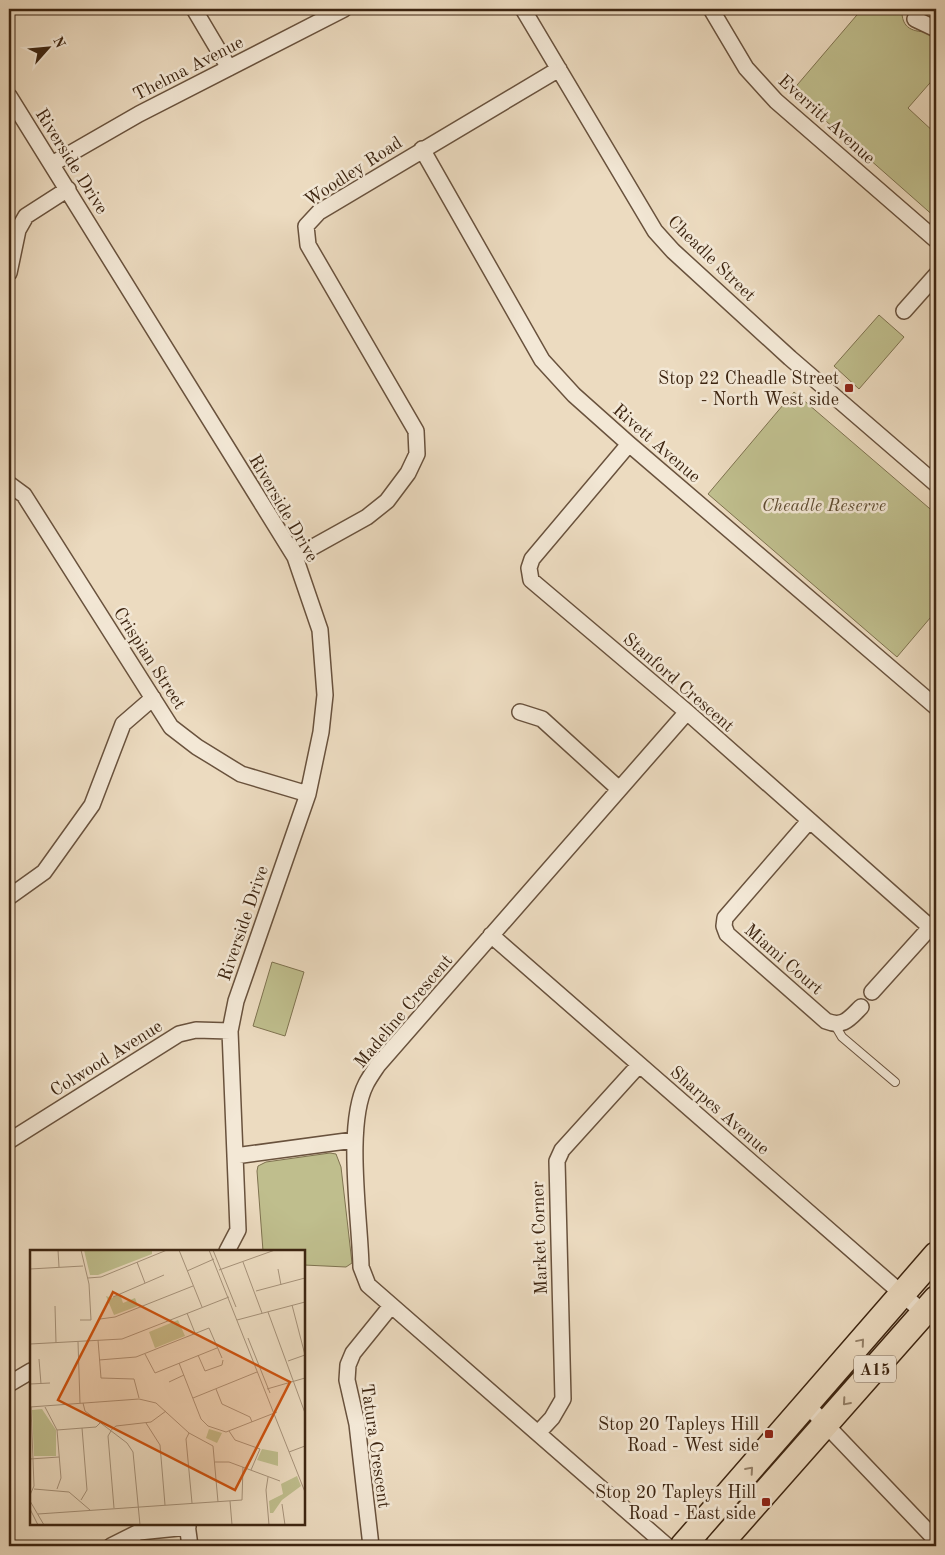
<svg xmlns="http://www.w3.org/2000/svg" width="945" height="1555" viewBox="0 0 945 1555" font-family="'Old Standard TT',serif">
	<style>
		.green { fill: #bfbe8d; stroke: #7e724f }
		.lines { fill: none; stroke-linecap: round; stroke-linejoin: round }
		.service-casing { stroke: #69523d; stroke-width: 10 }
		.minor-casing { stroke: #69523d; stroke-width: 18 }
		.primary-casing { stroke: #3d2511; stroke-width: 28 }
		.service { stroke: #f3e8d6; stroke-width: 8 }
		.minor { stroke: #f3e8d6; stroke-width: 15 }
		.primary { stroke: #ecdbc0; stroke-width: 25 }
		.oneway { stroke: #948068 }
		.poi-dot { fill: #8f2418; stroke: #f3e8d6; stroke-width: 2 }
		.labels { text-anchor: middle; stroke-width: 5; stroke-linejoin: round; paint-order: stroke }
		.shield { fill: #f3e8d6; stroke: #74604c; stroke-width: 1 }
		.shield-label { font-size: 16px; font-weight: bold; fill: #3d2511 }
		.street-label { font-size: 18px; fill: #3d2511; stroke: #f3e8d6 }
		.poi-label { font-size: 18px; fill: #3d2511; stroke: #f3e8d6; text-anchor: end }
		.park-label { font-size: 18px; font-style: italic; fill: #5e4b30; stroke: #f3e8d6 }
		.inset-road { fill: none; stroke: #a6927a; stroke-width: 1 }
		.view { fill: #ce510d; fill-opacity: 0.15; stroke: #ce510d; stroke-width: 2.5 }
		.inset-edge { fill: none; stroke: #3d2511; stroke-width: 2.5 }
	</style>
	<rect width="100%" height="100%" fill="#ecdbc0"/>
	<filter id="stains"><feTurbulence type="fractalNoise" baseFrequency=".004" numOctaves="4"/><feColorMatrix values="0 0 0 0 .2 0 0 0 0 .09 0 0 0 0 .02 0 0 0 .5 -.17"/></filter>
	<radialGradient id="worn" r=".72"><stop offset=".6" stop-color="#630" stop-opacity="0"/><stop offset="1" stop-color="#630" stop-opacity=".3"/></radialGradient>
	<path class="green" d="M862 9H902C901 29 913 32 930 32L936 37V76L908 108 936 134V218L792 91Z
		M879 315 904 337 859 389 834 366Z
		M794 392 936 514V611L897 657 708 494Z
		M272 962 304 972 285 1036 253 1026Z
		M330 1153 336 1154 341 1167 352 1263 346 1267 304 1265V1251H263L257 1171 258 1166 266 1162Z"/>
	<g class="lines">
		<defs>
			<path id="service" d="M835 1025 842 1037 895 1082"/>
			<path id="minor" d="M194 9 229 68
				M523 9 655 231 673 251 790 358 936 484
				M711 9 746 68 776 101 936 240
				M915 19 936 29
				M9 96 295 557 320 630 325 695 321 732 308 794 236 1001 230 1031 238 1230 227 1251
				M422 149 542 360 574 395 629 444 936 707
				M52 164 139 114 344 9
				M9 273 18 230 26 216 68 189
				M904 311 936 275
				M629 444 532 559 529 568 531 580 687 712 930 927
				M9 484 24 495 171 727 197 747 241 774 308 794
				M295 557 367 517 387 501 408 473 417 454 416 431 308 245 306 226 319 212 559 69
				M520 712 542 719 619 789
				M809 821 725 918 724 926 727 934 826 1021C843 1028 849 1019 861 1007
				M9 897 44 872 92 805 123 724 153 698
				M491 935 924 1313
				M872 992 936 921
				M9 1141 179 1034 196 1030 230 1031
				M235 1156 354 1140
				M9 1384 31 1371
				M807 1405 936 1540
				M539 1432 552 1418 563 1399 557 1161 562 1150 639 1065
				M187 1524 190 1546
				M111 1546 139 1532 188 1527
				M371 1546 357 1424 347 1380 348 1365 353 1353 391 1306
				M667 1546 368 1285 361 1267C360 1219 345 1125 366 1084 369 1078 374 1071 378 1065L687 712"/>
			<path id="primary" d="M683 1546 936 1255
				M718 1546 936 1299"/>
		</defs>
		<use href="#service" class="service-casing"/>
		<use href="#minor" class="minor-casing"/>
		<use href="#primary" class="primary-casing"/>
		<use href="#service" class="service"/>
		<use href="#minor" class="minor"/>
		<use href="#primary" class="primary"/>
	</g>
	<defs><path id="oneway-chevron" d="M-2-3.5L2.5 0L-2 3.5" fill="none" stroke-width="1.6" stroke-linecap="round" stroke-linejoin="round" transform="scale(1.25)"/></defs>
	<g class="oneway">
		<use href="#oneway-chevron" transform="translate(861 1342) rotate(-50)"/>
		<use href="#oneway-chevron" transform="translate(846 1402) rotate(131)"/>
		<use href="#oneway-chevron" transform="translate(750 1470) rotate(-49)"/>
	</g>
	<g class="poi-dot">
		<rect x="844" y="383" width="10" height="10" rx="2.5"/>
		<rect x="764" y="1429" width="10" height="10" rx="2.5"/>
		<rect x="761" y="1497" width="10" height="10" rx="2.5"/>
	</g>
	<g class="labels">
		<rect class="shield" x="854" y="1355.5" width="42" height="27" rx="4"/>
		<g class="shield-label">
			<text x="875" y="1375">A15</text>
		</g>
		<g class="street-label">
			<text transform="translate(188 68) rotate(-27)" y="6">Thelma Avenue</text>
			<text transform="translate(827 119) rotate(42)" y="6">Everritt Avenue</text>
			<text transform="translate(72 161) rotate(58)" y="6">Riverside Drive</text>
			<text transform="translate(353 171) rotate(-33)" y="6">Woodley Road</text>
			<text transform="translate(712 258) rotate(44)" y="6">Cheadle Street</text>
			<text transform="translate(657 443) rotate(41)" y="6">Rivett Avenue</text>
			<text transform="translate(284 508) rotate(60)" y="6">Riverside Drive</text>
			<text transform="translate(150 658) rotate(57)" y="6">Crispian Street</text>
			<text transform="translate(679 682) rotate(41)" y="6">Stanford Crescent</text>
			<text transform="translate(243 923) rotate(-71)" y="6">Riverside Drive</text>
			<text transform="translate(784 959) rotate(41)" y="6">Miami Court</text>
			<text transform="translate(403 1011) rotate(-50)" y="6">Madeline Crescent</text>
			<text transform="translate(106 1058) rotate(-32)" y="6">Colwood Avenue</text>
			<text transform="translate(720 1110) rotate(41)" y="6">Sharpes Avenue</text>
			<text transform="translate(539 1238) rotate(-92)" y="6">Market Corner</text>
			<text transform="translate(376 1446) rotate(82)" y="6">Tatura Crescent</text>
		</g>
		<g class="poi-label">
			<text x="839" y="384">Stop 22 Cheadle Street<tspan x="839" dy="21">- North West side</tspan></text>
			<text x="759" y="1430">Stop 20 Tapleys Hill<tspan x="759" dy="21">Road - West side</tspan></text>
			<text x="756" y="1498">Stop 20 Tapleys Hill<tspan x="756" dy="21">Road - East side</tspan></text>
		</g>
		<g class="park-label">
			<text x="824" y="511">Cheadle Reserve</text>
		</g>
	</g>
	<g transform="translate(30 1250)">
		<rect width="275" height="275" fill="#ecdbc0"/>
		<path d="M54 0H122V4L68 25H60ZM90 44 93 53 105 48 108 56 84 65 76 46 82 48ZM148 70 155 86 125 98 119 82ZM12 159 26 180V206H4L2 160ZM179 179 192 183 187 193 176 188ZM232 199 248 202V216L227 210ZM267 226 271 236 252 250 243 263H240L239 251 253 244 251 234Z" fill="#bfbe8d"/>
		<path class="inset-road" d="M28 0 29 17M149 0 172 57M179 0 275 242M183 0 206 57M107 12 115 33M213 12 232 63M0 19 53 16M248 19 251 35M189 20 245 0M157 21 184 9M58 28 71 27 137 0M226 41 275 28M83 47 134 25M25 56 26 93M238 62 275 163M157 63 165 83M70 69 85 67 163 36M50 70H61L59 34 51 0M207 70 275 52M218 88 240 143M68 90 71 128 104 129 109 148M48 92 50 153M0 94 92 89 199 47M115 104 125 123 187 98M168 105 175 121 192 115 193 110M9 109 11 134M69 110 106 107 179 78 192 108M258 111 275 105 262 55M149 113 171 169 178 176 196 182 247 162M139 132 154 125M0 134 20 133M186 139 192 154 220 167 222 172M237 139 275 128M163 148 227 122M53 153 55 161 97 193 103 202 110 275M0 157 109 149 126 153 159 183 183 196 188 252M15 157 27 180 31 228 27 239M116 173 130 195 135 255M27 180 66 177 70 173M80 181 86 176 121 172 136 161M81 181 78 186 84 258M199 181 205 190 230 199 221 220M159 183 156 189 162 253M259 202 275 196M0 209 29 207M185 212H199L250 231M238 227 236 240 239 275M4 239 39 242 60 260M0 245 4 236 1 157M51 250 57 240 52 178M0 251 14 275M200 251 202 275M252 254 255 275M0 259 8 275M8 264 212 250 213 217"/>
		<path class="view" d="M83 42 260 132 205 240 28 150Z"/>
		<rect width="275" height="275" class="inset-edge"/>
	</g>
	<rect width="945" height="1555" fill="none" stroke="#ecdbc0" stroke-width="30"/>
	<rect x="10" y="10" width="925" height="1535" fill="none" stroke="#3d2511" stroke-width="2.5"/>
	<rect x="15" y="15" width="915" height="1525" fill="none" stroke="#3d2511"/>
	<g transform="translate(48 48) rotate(63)" stroke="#f3e8d6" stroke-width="4" paint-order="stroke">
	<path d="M0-4L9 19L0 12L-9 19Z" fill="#3d2511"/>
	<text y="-8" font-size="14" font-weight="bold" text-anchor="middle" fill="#3d2511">N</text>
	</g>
	<rect width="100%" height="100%" filter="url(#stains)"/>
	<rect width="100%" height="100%" fill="url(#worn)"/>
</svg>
